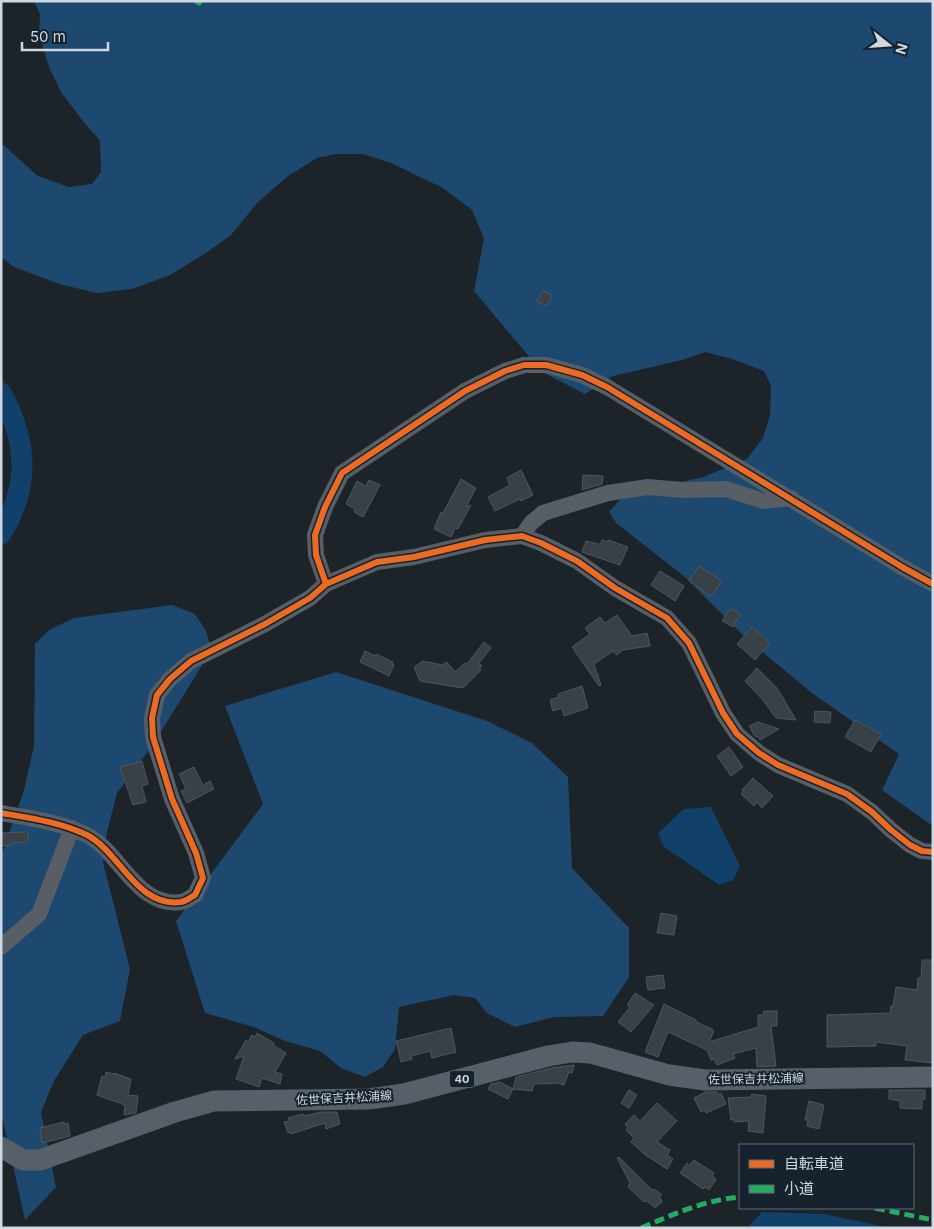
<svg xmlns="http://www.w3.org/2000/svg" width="934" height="1229" viewBox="0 0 934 1229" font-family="Inter,'Noto Sans JP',sans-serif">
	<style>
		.forest { fill: #1d4970 }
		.water { fill: #11416a }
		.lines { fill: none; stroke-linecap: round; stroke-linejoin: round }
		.river { stroke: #11416a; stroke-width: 21 }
		.building { fill: #3a4146; stroke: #4f565b }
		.minor { stroke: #575e65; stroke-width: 16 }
		.major { stroke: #575f69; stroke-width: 21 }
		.quiet { stroke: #26ab63; stroke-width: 5; stroke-dasharray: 10 5; stroke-linecap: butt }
		.cycleway-casing { stroke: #16232f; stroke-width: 9 }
		.cycleway { stroke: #ed6a23; stroke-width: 6 }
		.labels { text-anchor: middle; stroke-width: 4; stroke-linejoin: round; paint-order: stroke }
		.shield { fill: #16232f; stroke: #98a1ab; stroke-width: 1 }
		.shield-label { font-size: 11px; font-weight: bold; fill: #cfd7e0 }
		.street-label { font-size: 12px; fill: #cfd7e0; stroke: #16232f }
	</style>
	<rect width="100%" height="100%" fill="#1c2329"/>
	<path class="forest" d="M34 1H933V823L930 824 882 790 899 754 812 693 747 639 685 577 616 523 609 512 623 496 703 477 747 459 763 438 770 415 771 386 764 371 732 359 705 352 682 360 613 376 585 394 542 372 474 291 484 238 472 210 443 188 391 163 363 154H336L317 158 288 176 258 202 231 235 206 253 170 275 132 289 97 293 59 284 14 267 1 257V143L38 176 69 187 92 184 101 172 100 141 82 120 61 92 49 67 39 34 40 14Z
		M172 605 195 614 206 631 210 645 201 667 152 746 117 793 107 832 103 862 130 969 120 1021 83 1035 54 1081 41 1112 56 1187 25 1220 3 1120 1 1118V856L24 790 34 746 35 644 49 630 74 618Z
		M336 672 487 721 532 743 568 777 572 868 629 928V977L603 1016 554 1017 515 1027 487 1013 475 998 454 995 399 1007 395 1049 383 1067 365 1077 341 1068 320 1051 285 1041 254 1027 205 1013 176 921 263 804 225 706Z"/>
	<path class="water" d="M711 807 740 866 733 880 719 885 663 846 658 833 684 809Z
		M762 1212 824 1214 890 1228H747Z"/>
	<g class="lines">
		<path class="river" d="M1 393C28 442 30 486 1 534"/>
	</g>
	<path class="building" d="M543 291 552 295 547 306 537 301Z
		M521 470 533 495 521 501 520 499 495 511 488 497 510 485 507 479 508 477Z
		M583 475 603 476 602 484 582 490Z
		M461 479 476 488 466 507 471 505 458 529 455 528 451 537 434 529 441 512 443 513Z
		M369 480 380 485 363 517 354 512 355 509 346 504 357 481 366 486Z
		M602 540 608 542V540L628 547 620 565 582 552 586 541 598 544H601Z
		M699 566 722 581 711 596 689 581Z
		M660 571 684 586 675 601 651 585Z
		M730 609 740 614 733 627 722 621Z
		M617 615 632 636 647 633 650 646 623 650 617 655 613 651 594 664 601 685 599 686 572 647 590 634 585 628 600 617 605 623Z
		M752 627 770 643 755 660 737 644Z
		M484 642 491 648 479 663 482 666 479 668 481 670 463 688 420 681 414 667 423 661 442 665 447 662 455 672 465 663 466 665Z
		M365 651 375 656 376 654 393 662 392 664 394 665 389 676 360 662Z
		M757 668 777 688 796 720 776 718 762 699 745 681Z
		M582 686 588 708 564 716 562 708 553 711 550 700 559 697 558 694Z
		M815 711 831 712 830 723 814 722Z
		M855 720 881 734 871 752 845 737Z
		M758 722 779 729 760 740 758 736 756 737 754 735 749 726Z
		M729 747 743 767 731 776 717 756Z
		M142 761 148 784 142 786 146 802 133 805 120 767Z
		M194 767 203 785 210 781 214 789 187 803 181 791 186 789 179 774Z
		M753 778 773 796 762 808 757 802 754 806 741 794 743 791 742 790Z
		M28 832V842L11 843V845L1 846V833Z
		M661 913 677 916 674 935 657 933Z
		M922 960H933V1063L905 1060 907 1046 876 1042V1046L827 1047V1015L890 1013 891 1006H893L896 987 917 990 918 978H921Z
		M663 975 665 988 648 990 646 977Z
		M635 993 654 1005 631 1032 618 1022 630 1007 627 1005Z
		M664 1004 696 1020V1022L712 1029 714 1031 709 1042 758 1027V1015H763L764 1011H777V1026H771L776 1066 757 1067 756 1048 733 1054 735 1058 717 1065 714 1059 711 1060 707 1050 668 1032 658 1057 645 1052Z
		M451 1028 456 1052 432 1058 430 1051 411 1056 412 1059 401 1062 396 1041Z
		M257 1033 274 1043 273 1045 286 1053 275 1072 282 1074 280 1084 262 1078 259 1087 236 1079 244 1056 235 1059 246 1040 248 1042 252 1035 255 1037Z
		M574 1065 572 1073 569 1072 564 1085 557 1083 534 1084 532 1091 513 1089 516 1077 551 1068Z
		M106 1072 114 1074V1073L131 1079 128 1095 138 1096 136 1113 124 1115 125 1105 97 1095 102 1076 105 1077Z
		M500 1082 513 1089 508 1099 488 1089 491 1084Z
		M629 1090 637 1095 629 1108 621 1103Z
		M889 1090H925V1099H922V1109L900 1108V1101L889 1099Z
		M705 1092H717L718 1095 721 1093 726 1104 706 1113 704 1110 701 1112 694 1098Z
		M752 1094 766 1096 763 1133 748 1131 749 1121 734 1122V1119L731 1120 728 1098 751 1097Z
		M809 1101 824 1105 819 1129 807 1126 808 1120H805Z
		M657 1103 677 1121 657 1142 670 1150 667 1155 673 1159 667 1169 644 1154 631 1142 634 1138 626 1130 628 1128 625 1124 634 1115 640 1121Z
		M321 1112H337L340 1124 326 1129 325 1123 291 1134 290 1132 288 1133 284 1122 289 1121 288 1118 303 1114 304 1116Z
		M64 1122V1124L68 1123 70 1136 42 1143 40 1128Z
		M619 1157 652 1190 654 1189 662 1195 659 1197 662 1200V1202L655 1208 647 1201 644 1202 628 1187 630 1183 617 1158Z
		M694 1160 714 1173 712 1176 716 1179 709 1190 705 1187 703 1189 680 1173 687 1163 689 1165Z"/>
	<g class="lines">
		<path class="minor" d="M522 536 531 523 543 513 608 493 648 487 682 490 726 489 763 501 791 498
			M326 584 316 555 315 535 325 507 342 473 465 391 505 371 524 365H546L582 375 607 387 902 567 933 584
			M1 813C30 818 60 822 87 835 120 852 137 908 181 902 186 901 191 897 195 895L203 878 196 853 172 799 153 737 152 718 157 695 170 679 191 661 265 624 310 598 326 584 377 562 414 557 485 540 522 536 541 543 577 561 615 588 667 618 689 643 723 713 737 734 759 753 778 765 847 794 872 812 891 830 910 845 922 851 933 852
			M1 947 39 914 72 828"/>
		<path class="major" d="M1 1147 23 1160H40L175 1112 214 1101 369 1099 404 1094 548 1056 572 1052 590 1053 669 1075 705 1080 933 1077"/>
		<path class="quiet" d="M196 1 199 3 201 1
			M875 1208 933 1220
			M641 1228C674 1214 705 1200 740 1197"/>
		<defs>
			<path id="cycleway" d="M326 584 316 555 315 535 325 507 342 473 465 391 505 371 524 365H546L582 375 607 387 902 567 933 584
				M1 813C30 818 60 822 87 835 120 852 137 908 181 902 186 901 191 897 195 895L203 878 196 853 172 799 153 737 152 718 157 695 170 679 191 661 265 624 310 598 326 584 377 562 414 557 485 540 522 536 541 543 577 561 615 588 667 618 689 643 723 713 737 734 759 753 778 765 847 794 872 812 891 830 910 845 922 851 933 852"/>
		</defs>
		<use href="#cycleway" class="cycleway-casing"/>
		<use href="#cycleway" class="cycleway"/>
	</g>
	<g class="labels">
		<rect class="shield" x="449.5" y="1070.5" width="25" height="17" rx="4"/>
		<g class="shield-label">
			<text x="462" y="1083">40</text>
		</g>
		<g class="street-label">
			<text transform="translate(756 1079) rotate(-1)" y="4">佐世保吉井松浦線</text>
			<text transform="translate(344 1098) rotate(-3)" y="4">佐世保吉井松浦線</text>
		</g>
	</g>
	<rect width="934" height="1229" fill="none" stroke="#cfd7e0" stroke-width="5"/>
	<rect x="739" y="1144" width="175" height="65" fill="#16232f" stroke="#606b76"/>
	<rect x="749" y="1160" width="25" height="8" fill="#ed6a23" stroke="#606b76"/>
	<text x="784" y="1169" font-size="15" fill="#cfd7e0">自転車道</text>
	<rect x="749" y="1185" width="25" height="8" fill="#26ab63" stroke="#606b76"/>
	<text x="784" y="1194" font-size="15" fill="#cfd7e0">小道</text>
	<g transform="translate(889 45) rotate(107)" stroke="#16232f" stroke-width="4" paint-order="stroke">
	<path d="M0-4L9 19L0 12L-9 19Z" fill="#cfd7e0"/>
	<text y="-8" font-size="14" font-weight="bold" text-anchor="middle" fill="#cfd7e0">N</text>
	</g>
	<path d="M22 42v8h86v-8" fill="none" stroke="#cfd7e0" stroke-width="2.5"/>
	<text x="30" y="42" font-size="15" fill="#cfd7e0" stroke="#16232f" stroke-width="4" paint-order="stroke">50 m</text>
</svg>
